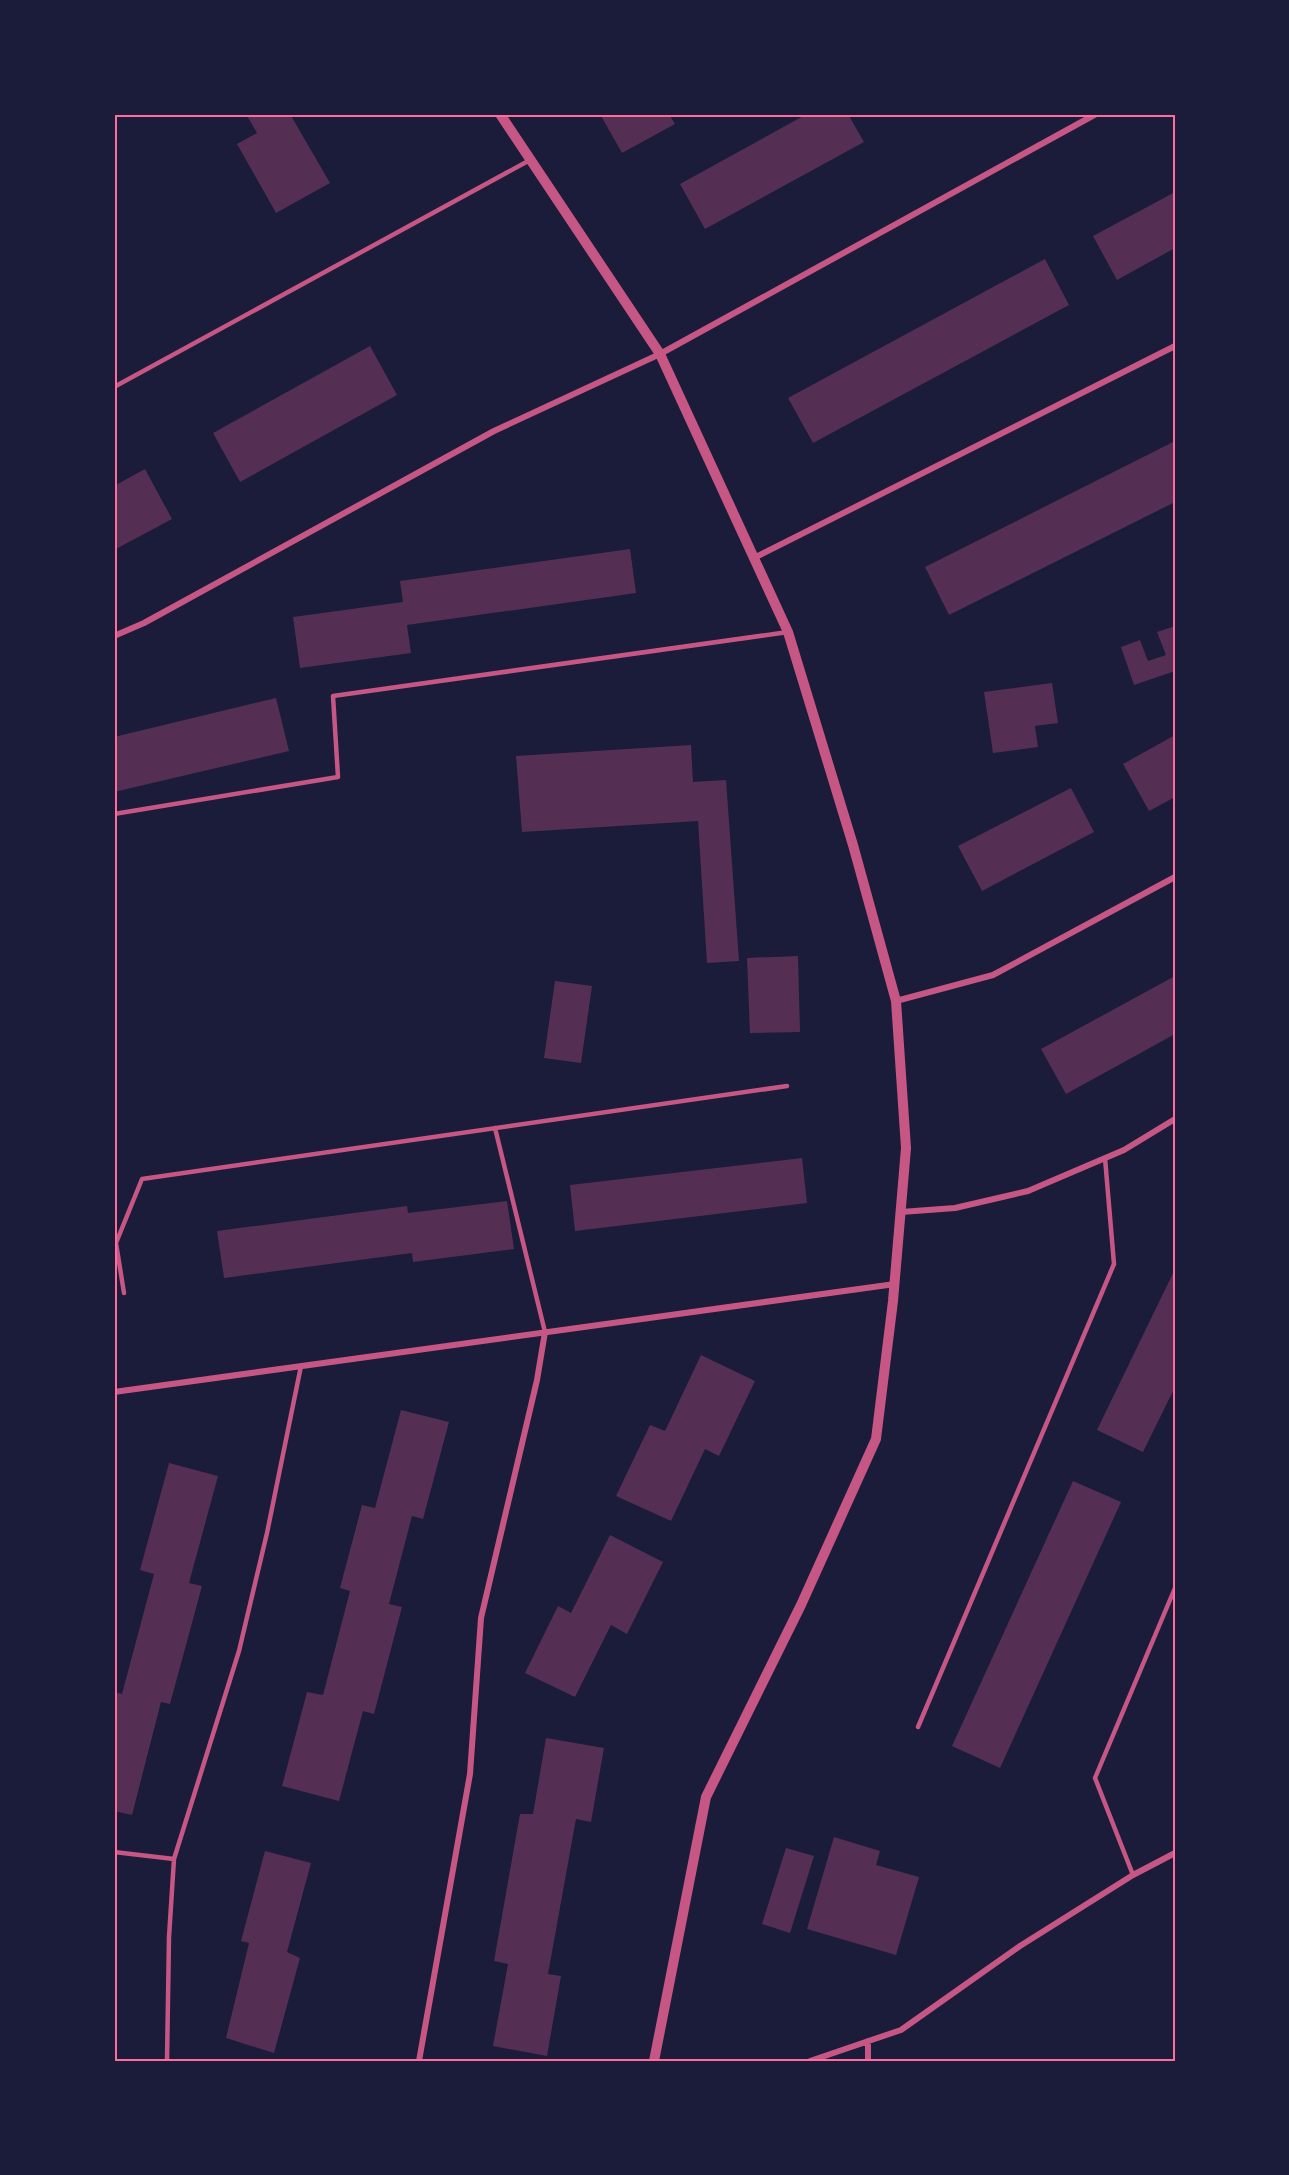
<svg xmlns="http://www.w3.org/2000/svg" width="1289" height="2175" viewBox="0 0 1289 2175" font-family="Montserrat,sans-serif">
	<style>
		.building { fill: #542f53 }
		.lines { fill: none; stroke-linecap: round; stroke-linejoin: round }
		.service { stroke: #c65784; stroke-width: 4.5 }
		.minor { stroke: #c65784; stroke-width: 6 }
		.tertiary { stroke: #c65784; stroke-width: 10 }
		.neatline { fill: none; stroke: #ff6b9d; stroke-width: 2 }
	</style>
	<rect width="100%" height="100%" fill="#1b1b3a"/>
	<path class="building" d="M246 114H290L330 183 276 213 237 144 257 133Z
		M600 114H669L675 124 622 153Z
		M807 114H848L864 142 705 229 680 184Z
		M1175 192V248L1117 280 1093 236Z
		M1045 259 1069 305 813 443 788 398Z
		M370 346 397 395 240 482 213 433Z
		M1175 441V502L949 615 925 567Z
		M145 469 172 519 114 550V486Z
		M630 549 636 593 407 625 411 653 300 668 293 617 403 602 400 581Z
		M1175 626V671L1134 685 1121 647 1140 640 1148 661 1166 655 1157 632Z
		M1052 683 1058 723 1035 726 1038 747 993 753 984 692Z
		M276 698 289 751 114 792V737Z
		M1175 735V797L1149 811 1123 764Z
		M691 745 693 782 726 780 739 961 707 963 698 821 522 832 516 756Z
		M1071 788 1094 832 982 891 958 846Z
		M798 956 800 1032 750 1033 747 958Z
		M1175 976V1034L1066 1094 1041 1049Z
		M555 981 592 986 581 1063 544 1058Z
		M802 1158 807 1203 575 1231 570 1185Z
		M507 1201 514 1249 413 1262 412 1253 224 1278 217 1231 407 1206 408 1213Z
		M1175 1269V1387L1143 1452 1097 1430Z
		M701 1355 755 1381 719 1456 705 1449 671 1521 616 1496 650 1425 665 1431Z
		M401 1410 449 1422 423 1519 412 1516 389 1604 402 1607 374 1714 363 1711 339 1801 282 1786 307 1692 323 1695 350 1591 340 1588 362 1505 375 1508Z
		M169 1463 218 1476 189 1583 202 1586 170 1704 161 1702 132 1815 114 1811V1692L122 1694 154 1574 140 1570Z
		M1073 1481 1121 1502 1000 1768 952 1746Z
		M610 1535 663 1562 627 1634 611 1625 575 1697 525 1673 558 1606 571 1613Z
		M546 1738 604 1748 591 1822 576 1819 548 1974 561 1976 547 2056 493 2046 508 1964 494 1961 520 1814H533Z
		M834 1837 880 1851 876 1865 919 1877 896 1955 807 1929Z
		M786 1848 814 1856 790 1933 762 1924Z
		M265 1851 311 1863 287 1952 300 1958 274 2053 226 2038 249 1943 241 1941Z"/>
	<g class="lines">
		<path class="service" d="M114 387 530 160
			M114 814 338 777 333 696 788 632
			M495 1128 545 1332
			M124 1293 116 1243 142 1179 787 1086
			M918 1727 1114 1264 1105 1158
			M114 1852 174 1859
			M1133 1875 1095 1778 1175 1588
			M167 2061 169 1937 174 1859 239 1651 267 1533 301 1366"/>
		<path class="minor" d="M754 558 1175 346
			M114 636 144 623 494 431 660 354 1096 114
			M896 1001 993 975 1175 877
			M901 1212 955 1208 1028 1191 1124 1150 1175 1119
			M114 1392 895 1284
			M868 2041V2061
			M419 2061 470 1774 481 1618 537 1380 545 1332
			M810 2061 901 2030 1020 1946 1133 1875 1175 1853"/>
		<path class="tertiary" d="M500 114 660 354 788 632 853 845 896 1001 906 1148 893 1301 876 1439 801 1605 706 1797 654 2061"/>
	</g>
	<rect width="1289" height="2175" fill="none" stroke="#1b1b3a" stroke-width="231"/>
	<rect x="116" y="116" width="1058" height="1944" class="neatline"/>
</svg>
